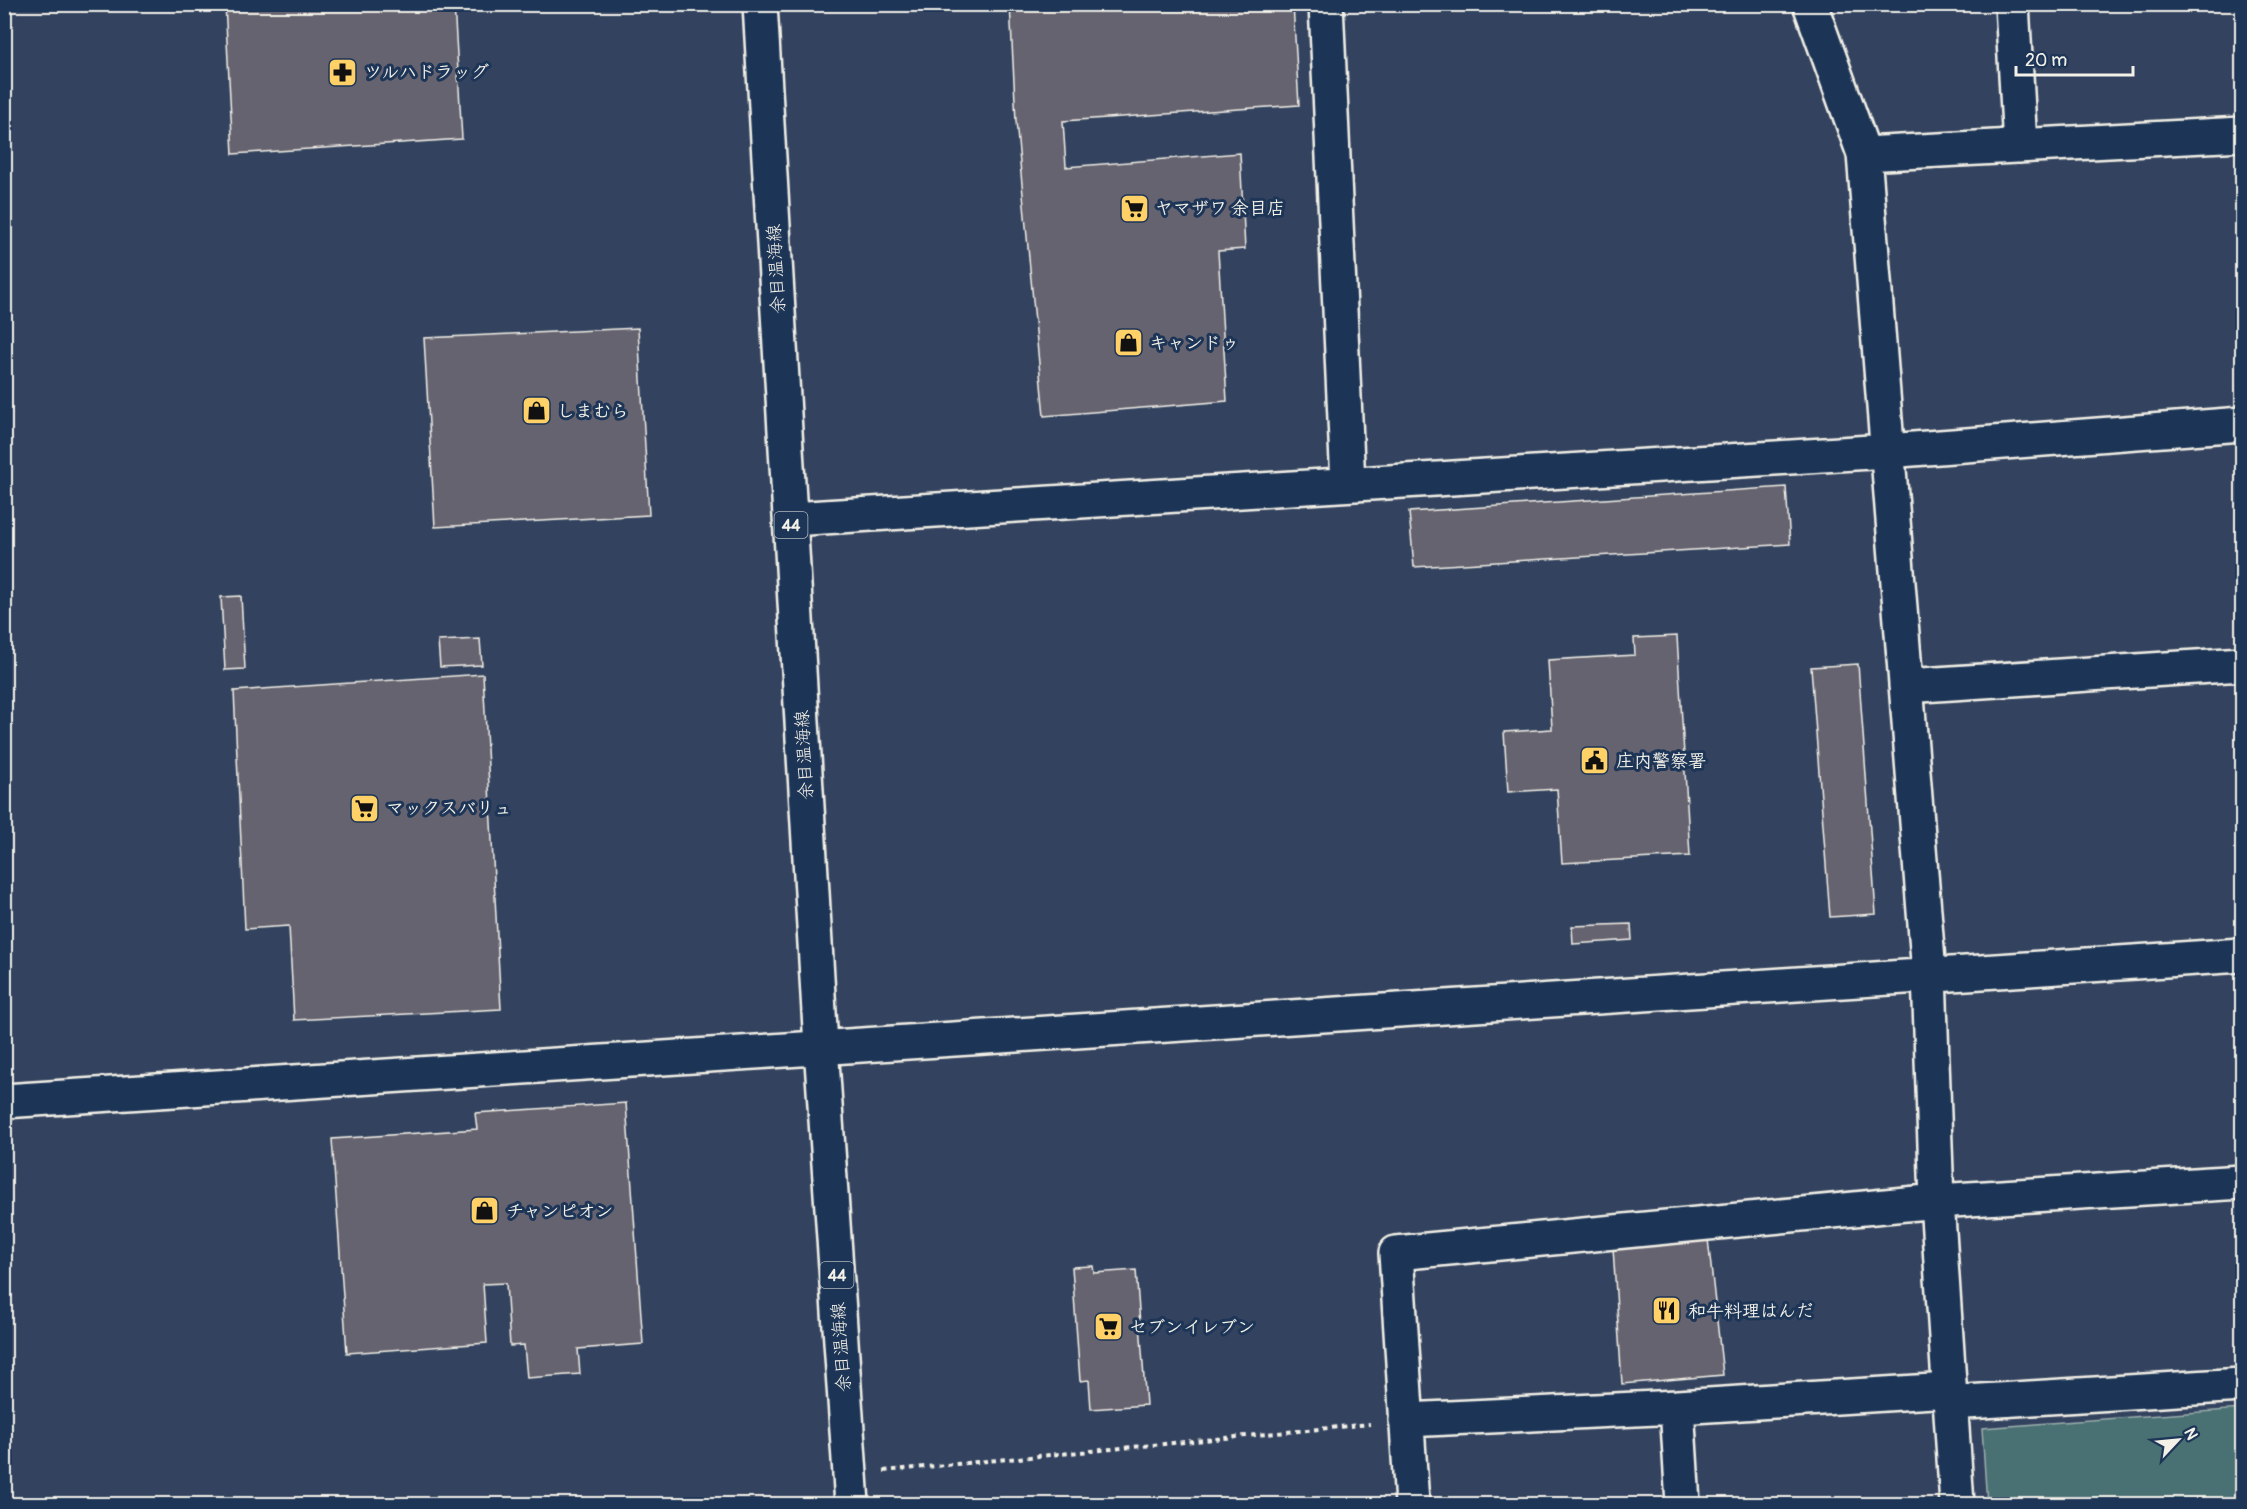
<svg xmlns="http://www.w3.org/2000/svg" width="2247" height="1509" viewBox="0 0 2247 1509" font-family="Pangolin,'Klee One',sans-serif">
	<style>
		.green { fill: #486f73; stroke: #9eb0ae; stroke-width: 1.5 }
		.building { fill: #666371; stroke: #f4f1e8; stroke-width: 1.5 }
		.lines { fill: none; stroke-linecap: round; stroke-linejoin: round }
		.minor-casing { stroke: #f4f1e8; stroke-width: 38 }
		.major-casing { stroke: #f4f1e8; stroke-width: 38 }
		.path { stroke: #f4f1e8; stroke-width: 4; stroke-dasharray: 4.5 4.5; stroke-linecap: butt }
		.minor { stroke: #1d3557; stroke-width: 33 }
		.major { stroke: #1d3557; stroke-width: 33 }
		.labels { text-anchor: middle; stroke-width: 6; stroke-linejoin: round; paint-order: stroke }
		.shield { fill: #1d3557; stroke: #b4b9bc; stroke-width: 1.5 }
		.shield-label { font-size: 16px; font-weight: bold; fill: #f4f1e8 }
		.poi-label { font-size: 18px; font-weight: bold; fill: #f4f1e8; stroke: #1d3557; text-anchor: start }
		.street-label { font-size: 18px; fill: #f4f1e8; stroke: #1d3557 }
	</style>
	<rect width="100%" height="100%" fill="#33435f"/>
	<filter id="ink" filterUnits="userSpaceOnUse"><feTurbulence type="fractalNoise" baseFrequency=".0167" numOctaves="2"/><feDisplacementMap in="SourceGraphic" scale="12" xChannelSelector="R" yChannelSelector="G"/><feConvolveMatrix kernelMatrix="1 2 1 2 8 2 1 2 1" color-interpolation-filters="sRGB"/></filter>
	<g filter="url(#ink)">
		<path class="green" d="M2242 1409V1504H1987L1982 1428Z"/>
		<path class="building" d="M225 4H454L462 139 233 154Z
			M1010 4H1293L1299 105 1063 121 1066 167 1240 153 1245 249 1218 251 1227 401 1044 416 1016 121Z
			M638 328 649 515 435 527 424 338Z
			M1786 487 1790 544 1414 567 1409 512Z
			M241 596 245 669 225 670 221 597Z
			M1677 636 1690 856 1562 863 1557 789 1508 792 1504 732 1552 729 1548 660 1635 655 1634 638Z
			M480 639 482 665 440 667 438 641Z
			M1858 664 1876 914 1830 917 1811 667Z
			M483 674 501 1009 294 1020 289 926 245 929 234 691Z
			M1631 924 1632 940 1573 944 1572 926Z
			M626 1103 643 1344 578 1349 580 1374 527 1378 524 1345 510 1346 506 1283 483 1284 487 1343 347 1353 332 1139 477 1129 475 1113Z
			M1708 1239 1723 1375 1622 1384 1613 1248Z
			M1093 1266 1094 1273 1136 1270 1146 1405 1091 1409 1089 1380 1080 1381 1072 1267Z"/>
		<g class="lines">
			<defs>
				<path id="minor" d="M1326 4 1348 484
					M1810 4 1864 154 1929 974 1937 1201 1957 1504
					M2012 4 2020 146
					M1864 154 2242 134
					M791 519 1887 451 2242 424
					M1906 686 2242 664
					M4 1101 2242 955
					M1950 1403 2242 1385
					M1677 1407 1683 1504
					M1406 1420 1677 1407 1949 1390
					M1412 1504 1396 1253 1937 1201 2242 1182"/>
				<path id="major" d="M760 4 821 1046 852 1504"/>
			</defs>
			<use href="#minor" class="minor-casing"/>
			<use href="#major" class="major-casing"/>
			<path class="path" d="M884 1471 1370 1424"/>
			<use href="#minor" class="minor"/>
			<use href="#major" class="major"/>
		</g>
	</g>
	<defs>
		<symbol id="pharmacy-square" viewBox="-11 -11 22 22"><rect x="-9" y="-9" width="18" height="18" rx="4" fill="#ffd166" stroke="#1d3557"/><path d="M-2-6h4v4h4v4h-4v4h-4v-4h-4v-4h4Z" fill="#111"/></symbol>
		<symbol id="supermarket-square" viewBox="-11 -11 22 22"><rect x="-9" y="-9" width="18" height="18" rx="4" fill="#ffd166" stroke="#1d3557"/><path d="M-6-5.5h2.5l.6 2H6L4.5 2H-2.5L-4.4-4H-6ZM-1.5 3.2a1.3 1.3 0 1 0 .1 0ZM3 3.2a1.3 1.3 0 1 0 .1 0Z" fill="#111"/></symbol>
		<symbol id="shop-square" viewBox="-11 -11 22 22"><rect x="-9" y="-9" width="18" height="18" rx="4" fill="#ffd166" stroke="#1d3557"/><path d="M-5-2.5h2.3a2.7 3.5 0 0 1 5.4 0H5L5.5 6h-11ZM-1.5-2.5h3a1.5 2.3 0 0 0-3 0Z" fill="#111"/></symbol>
		<symbol id="civic-square" viewBox="-11 -11 22 22"><rect x="-9" y="-9" width="18" height="18" rx="4" fill="#ffd166" stroke="#1d3557"/><path d="M-.6-6.5H3V-4.5H.6V-3L4-1V1h2V6H-6V1h2V-1L-.6-3ZM-1.2 2.5V6h2.4V2.5Z" fill="#111"/></symbol>
		<symbol id="restaurant-square" viewBox="-11 -11 22 22"><rect x="-9" y="-9" width="18" height="18" rx="4" fill="#ffd166" stroke="#1d3557"/><path d="M-5-6h1v4h1v-4h1v4h1v-4h1v5L-1.5 .5V6h-2V.5L-5-1ZM5-6V6H3V1.5H1.5Q1.5-4 5-6Z" fill="#111"/></symbol>
	</defs>
	<g fill-rule="evenodd">
		<use href="#pharmacy-square" x="326" y="56" width="33" height="33"/>
		<use href="#supermarket-square" x="1118" y="192" width="33" height="33"/>
		<use href="#shop-square" x="1112" y="326" width="33" height="33"/>
		<use href="#shop-square" x="520" y="394" width="33" height="33"/>
		<use href="#civic-square" x="1578" y="744" width="33" height="33"/>
		<use href="#supermarket-square" x="348" y="792" width="33" height="33"/>
		<use href="#shop-square" x="468" y="1194" width="33" height="33"/>
		<use href="#restaurant-square" x="1650" y="1294" width="33" height="33"/>
		<use href="#supermarket-square" x="1092" y="1310" width="33" height="33"/>
	</g>
	<g class="labels">
		<g class="shield">
			<rect x="774.5" y="512" width="33" height="26" rx="4.5"/>
			<rect x="820.5" y="1262" width="33" height="26" rx="4.5"/>
		</g>
		<g class="shield-label">
			<text x="791" y="531">44</text>
			<text x="837" y="1281">44</text>
		</g>
		<g class="poi-label">
			<text x="364" y="78">ツルハドラッグ</text>
			<text x="1155" y="214">ヤマザワ 余目店</text>
			<text x="1149" y="349">キャンドゥ</text>
			<text x="557" y="417">しまむら</text>
			<text x="1616" y="767">庄内警察署</text>
			<text x="386" y="814">マックスバリュ</text>
			<text x="506" y="1217">チャンピオン</text>
			<text x="1688" y="1317">和牛料理はんだ</text>
			<text x="1129" y="1333">セブンイレブン</text>
		</g>
		<g class="street-label">
			<text transform="translate(776 269) rotate(-93)" y="6">余目温海線</text>
			<text transform="translate(804 755) rotate(-93)" y="6">余目温海線</text>
			<text transform="translate(841 1347) rotate(-94)" y="6">余目温海線</text>
		</g>
	</g>
	<rect width="2247" height="1509" fill="none" stroke="#1d3557" stroke-width="24"/>
	<rect x="12" y="12" width="2223" height="1485" fill="none" stroke="#f4f1e8" stroke-width="2" filter="url(#ink)"/>
	<g transform="translate(2178 1440) rotate(64)" stroke="#1d3557" stroke-width="4.5" paint-order="stroke">
	<path d="M0-4.5L10 22L0 15L-10 22Z" fill="#f4f1e8"/>
	<text y="-9" font-size="16" font-weight="bold" text-anchor="middle" fill="#f4f1e8">N</text>
	</g>
	<path d="M2016 66v9h117v-9" fill="none" stroke="#f4f1e8" stroke-width="3"/>
	<text x="2025" y="66" font-size="18" fill="#f4f1e8" stroke="#1d3557" stroke-width="4.5" paint-order="stroke">20 m</text>
</svg>
